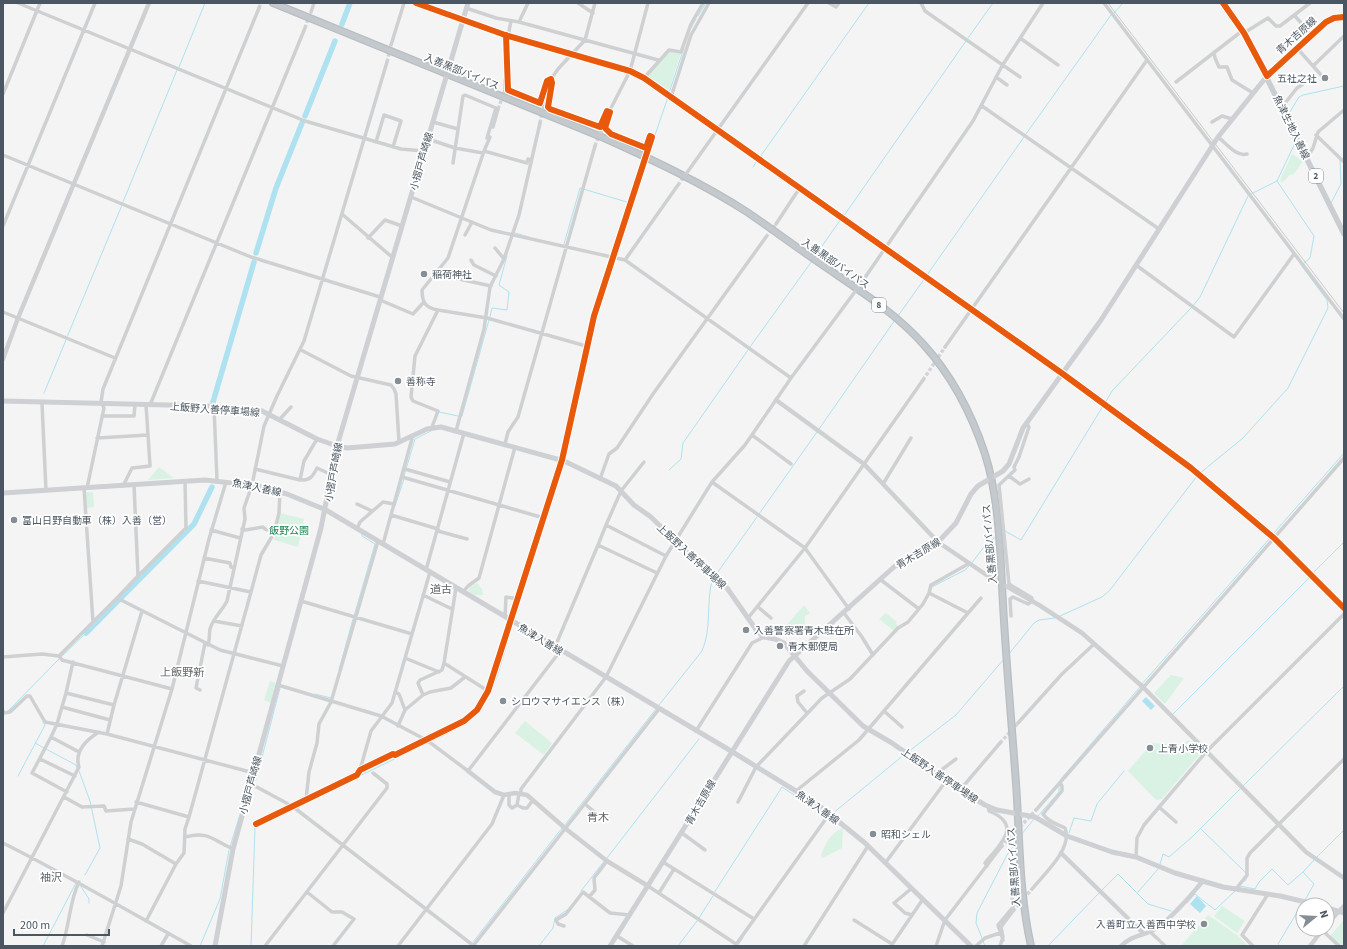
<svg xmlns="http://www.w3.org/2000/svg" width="1347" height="949" viewBox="0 0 1347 949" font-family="'Source Sans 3','Noto Sans JP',sans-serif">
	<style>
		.green { fill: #d9f2e3 }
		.water { fill: #aee2f0 }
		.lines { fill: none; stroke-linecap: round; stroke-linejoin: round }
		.stream { stroke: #aee2f0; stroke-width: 1 }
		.river { stroke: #aee2f0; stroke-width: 5.5 }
		.minor-tunnel { stroke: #d2d4d7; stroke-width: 3.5; stroke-dasharray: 3.5 2; stroke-linecap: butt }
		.tertiary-tunnel { stroke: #d2d4d7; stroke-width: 4.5; stroke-dasharray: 4.5 2; stroke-linecap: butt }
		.trunk-casing { stroke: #b9bec3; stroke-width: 8 }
		.minor { stroke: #ced0d2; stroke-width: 3.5 }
		.tertiary { stroke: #ced0d2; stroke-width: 4.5 }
		.secondary { stroke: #ced0d4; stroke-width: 5 }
		.primary { stroke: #caced1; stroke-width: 5.5 }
		.trunk { stroke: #c4c9cd; stroke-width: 5.5 }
		.rail { stroke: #c9cacc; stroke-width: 1 }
		.cycleway-casing { stroke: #fff; stroke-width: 8 }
		.cycleway { stroke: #e8590c; stroke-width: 6 }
		.poi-dot { fill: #868d94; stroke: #fff; stroke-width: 1.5 }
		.labels { text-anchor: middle; stroke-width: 3.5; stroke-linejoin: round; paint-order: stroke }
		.shield { fill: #fff; stroke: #808990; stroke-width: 1 }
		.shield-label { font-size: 9px; font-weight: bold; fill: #4a5661 }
		.street-label { font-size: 10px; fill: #4a5661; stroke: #fff }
		.poi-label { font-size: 10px; fill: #4a5661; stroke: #fff; text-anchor: start }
		.park-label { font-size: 10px; fill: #17864f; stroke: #fff }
		.neighbourhood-label { font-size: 11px; fill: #5f6368; stroke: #fff }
	</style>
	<rect width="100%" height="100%" fill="#f4f4f4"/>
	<path class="green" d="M669 51 681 53 668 93 646 77Z
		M1292 154 1303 161 1294 174 1290 175 1282 183 1280 180Z
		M159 467 174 478 148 480Z
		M85 492H93L94 507 87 508Z
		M280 513 304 519 298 547 274 540Z
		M477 583 482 589 483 595H474L468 591 470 587Z
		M804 605 810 613 805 616V623L806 625 796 636 785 627Z
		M886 613 897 622 896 624 898 626 894 631 879 619Z
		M1171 675 1184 678 1165 704 1154 693Z
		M270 681 276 683 271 703 264 700Z
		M525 721 552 743 544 755 515 733Z
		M1188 740 1201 753 1162 799 1156 800 1128 771 1152 743 1172 744 1178 749Z
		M842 828 843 829 842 848 823 858 821 856C825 844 830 834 842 828Z
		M1222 906 1245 921 1237 933 1214 916Z
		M1208 915 1237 935 1248 946H1181Z
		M1344 920V946H1341L1330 936Z"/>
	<path class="water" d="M1146 697 1155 706 1151 710 1142 701Z
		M1197 896 1206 906 1200 913 1190 904Z"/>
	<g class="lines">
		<path class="stream" d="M1114 13 1123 3
			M698 16 706 3
			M691 28 696 19
			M968 38 993 3
			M179 67 205 3
			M669 93 684 48
			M1288 115 1299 97 1303 95 1344 86
			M1026 134 1111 15
			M652 144 668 97
			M760 157 869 3
			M753 167 757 161
			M1277 181 1314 236 1310 258 1304 263
			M1251 194 1277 181 1294 145V141L1284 117
			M633 201 647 160
			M123 202 177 70
			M1331 203 1341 184 1340 160
			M843 217 966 41
			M515 233 529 237
			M620 243 624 228
			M564 244 580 188 630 203
			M815 256 841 219
			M927 275 1024 137
			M1193 306 1200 297 1248 196
			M898 316 925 278
			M490 317 492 308 507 310 509 292 499 285 507 256
			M593 326 614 259
			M67 337 122 205
			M750 347 812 261
			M44 393 66 340
			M1105 403 1112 391 1191 308
			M439 412 458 416
			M462 416 489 320
			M819 429 895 320
			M565 459 575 408
			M669 470 681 459 683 443 748 350
			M1199 474 1243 438 1288 388 1328 308 1327 300 1301 265
			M404 476 415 439 431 431
			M552 497 564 462
			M395 506 404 479
			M759 514 817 432
			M1005 531 1021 540 1103 406
			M1273 534 1344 453
			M971 564 987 543 997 536
			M1312 574 1344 542
			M715 576 757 517
			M932 587 965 570 969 566
			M354 616 375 544 362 536V533
			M1060 616 1102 597 1110 590 1197 476
			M513 619 549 508
			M1009 654 1034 623 1039 620 1055 618
			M61 657 86 633
			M339 670 353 619
			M1142 684 1270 538
			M315 694 331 698
			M659 705 702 651C712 628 706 604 712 580
			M8 711 59 659
			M1173 714 1310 577
			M462 725C496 705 502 656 513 622
			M35 743 44 748
			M46 749 76 765 77 768
			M908 752 956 715 1004 659
			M79 771 90 801 100 848 85 875
			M18 776 45 725 43 722
			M1061 779 1140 687
			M253 782 256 780 280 688
			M1243 786 1344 686
			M296 807 417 748
			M832 814 905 754
			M1038 816 1059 792V787
			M564 826 656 709
			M1201 829 1246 873
			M1069 833 1074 818 1091 821 1097 804 1124 771
			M1021 835 1034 819
			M230 847 249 785
			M1317 857 1344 830
			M607 858 699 739
			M1160 864 1163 854 1169 857 1192 837 1241 788
			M1245 881 1248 876
			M80 885 89 899V903
			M1240 886 1255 889 1259 882 1272 869 1288 885 1303 872
			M1102 890 1118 874 1148 904 1171 911
			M581 891 605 860
			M1138 892 1158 869
			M714 893 782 787 826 816
			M1305 900 1314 884 1303 872 1314 860
			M1187 903 1195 894 1215 910 1235 891
			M699 918 713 896
			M982 938 976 923 977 913 1007 855 1017 841
			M983 941 985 946
			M473 942 562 828
			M43 946 76 883
			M200 946 220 899 229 850
			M251 946 255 827 293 809
			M539 946 553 928 555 918 567 910
			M678 946 697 921
			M737 946 743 938
			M1048 946 1099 893
			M1280 946 1278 944 1302 904"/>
		<path class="river" d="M342 24 350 3
			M305 116 335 41
			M256 253 276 188 302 123
			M213 402 254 262
			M86 633 194 524 212 487"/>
		<path class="minor-tunnel" d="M259 8 261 3
			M305 28 309 16
			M387 62 391 45
			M498 109 505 90
			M540 123 542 112
			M595 146 599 135
			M642 169 649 150
			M678 185 686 174
			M766 237 776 224
			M923 380 945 347
			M1000 743 1018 723
			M1001 847 1036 810
			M1013 911 1032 889"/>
		<path class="tertiary-tunnel" d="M988 576 1004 585"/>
		<defs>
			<path id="trunk" d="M273 3 604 138C653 160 702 183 747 212 772 229 796 247 821 264 857 289 895 312 924 345 952 376 972 415 985 454 1000 502 1000 555 1003 604 1006 660 1011 715 1015 770 1020 828 1018 889 1031 946"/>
		</defs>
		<use href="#trunk" class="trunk-casing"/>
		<path class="minor" d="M18 3 305 121 401 149 424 151
			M578 3 593 13
			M829 3 836 7 839 3
			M921 3 925 11 1020 77
			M1104 3 1344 319
			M466 8 496 18 519 22 658 60
			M311 12 314 3
			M1294 15 1312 35
			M519 22 528 3
			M1244 33 1268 18 1276 26H1280L1310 3
			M506 35 508 90 540 103 547 81 551 79 552 83 548 107 550 109 600 127 607 111 610 112 606 130 646 148 650 136 652 137 649 150
			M508 36 511 21
			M1020 38 1058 65
			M391 45 404 3
			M1297 48 1321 75
			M1214 52 1215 58 1219 67H1227L1232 80 1253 93
			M1313 66 1344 36
			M996 77 1007 85
			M644 78 669 50 681 52 691 24 703 3
			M1176 82 1242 31
			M505 90V80
			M3 94 40 3
			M671 97 691 35 709 3
			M982 106 1159 229
			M1282 107 1297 88 1303 84
			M543 108 551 79 558 69 585 40 595 3
			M609 112 630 71 648 3
			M433 122 458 129
			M1212 122 1222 116 1232 119
			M493 127 498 109
			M601 132 603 125
			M1316 135 1344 162
			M490 137 484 151 527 163 528 159 531 160
			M1218 137C1227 144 1236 157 1247 154
			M428 139 455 148 483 153
			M376 142 384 115 401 121 393 147
			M3 155 251 257 380 297
			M1307 158 1313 148 1318 132 1344 110
			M453 163 463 96 465 95 496 108 487 138 489 139
			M686 174 808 3
			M411 197 491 230 625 260 791 378
			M342 214 393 258
			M776 224 799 189
			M3 226 95 3
			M465 235 472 222
			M368 238 385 220 402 226
			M495 248 504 259
			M471 260 474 265 496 276
			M625 260 678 185
			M1136 265 1234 337 1294 254
			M451 272 450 277 491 286
			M380 300 413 314 423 303
			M438 310 487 318 586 346
			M3 312 115 358
			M945 347 1147 60
			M301 350 351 376 391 385 394 389 396 394 399 442
			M42 403 46 491
			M150 405 305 28
			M214 407 217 480
			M102 416H134L135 405
			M279 420 291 407
			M432 427 438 411 413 401 411 397 415 356 438 310C426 308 422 303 422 290L448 258 484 151
			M456 431 484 329 490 287 504 259 519 215 540 123
			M752 435 791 464
			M97 438 148 435 146 405
			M505 444 508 432 518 417 595 146
			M644 462 621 491 606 525 666 556
			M255 469 300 480 304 461 317 439
			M405 469 450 482
			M1009 476 1020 484 1029 479
			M402 477 544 518
			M600 479 609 454 617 448 653 394 766 237
			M300 480C310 481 313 476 317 468L332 475
			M712 482 805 548 849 609
			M883 484 911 438
			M134 485 138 576 186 528 185 481
			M123 486 132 468 150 466 148 435
			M87 488 104 408 101 402 103 389 259 8
			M357 504 372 511
			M391 515 438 529
			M606 525 598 545 657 573
			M242 529 245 530 263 527 265 529 275 532
			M357 529 360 522 383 502 394 504
			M211 530 240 538
			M438 531 467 539
			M383 544 413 435
			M204 558 230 563 231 567 234 568
			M426 570 464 433
			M881 580 919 609
			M198 581 251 592 261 555 274 533 279 513 280 492
			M463 592 468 586 479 578 515 447
			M929 593 931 585 968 564
			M423 595 452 609
			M117 598 138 576
			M301 601 412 634
			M758 607 771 618
			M844 613 862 637 873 655
			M1011 616 1010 599 1013 597 1028 604 1032 601V598L1009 584 999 485 1015 470 1014 467 1019 457 1029 427 1027 424
			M505 617 506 597 518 599
			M748 618 805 548 923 380
			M214 621 242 626
			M93 622 117 598 220 650 283 666
			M208 645C210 639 209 634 210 629 213 618 222 611 227 601L245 519 244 508 252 485 264 426 277 396 304 341 387 62
			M555 647 598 545
			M59 656 62 660 172 689
			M3 657 42 654 59 656 93 622 84 488
			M405 658 439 672
			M444 663 456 588
			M278 685 381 716 428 741 468 771 561 650
			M200 690 196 688 205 643
			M804 691 797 696 798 702 807 713
			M395 692 399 694 405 710 423 695 418 683 420 680 442 670 444 663 488 691
			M66 693 73 662
			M423 695 430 692 451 688 465 677
			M114 705 142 611
			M62 707 110 720
			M3 711 4 713 10 712 27 696H30L45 722 107 734 254 773
			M884 711 902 727
			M1018 723 1062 674 1094 644
			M398 726 405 710
			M696 731 752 643 764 637
			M51 737 57 724 66 693 114 705 107 734
			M40 759 75 776
			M360 770 371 731 392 703 430 572
			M936 774 956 759
			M251 784 292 806 474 946
			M960 790 1000 743
			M796 791 859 740 981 598
			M67 792 32 773 51 737 79 752
			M519 794 517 805 523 808H527L533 800
			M521 794V789L606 677 666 556 712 482 745 445 791 378 857 289 973 121 1002 66 1043 3
			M509 795V805L512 808 517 805
			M64 797 82 807 104 806 106 811 134 809
			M306 800 309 772 317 743 319 724 331 702 378 541
			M738 802 756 767 822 698 850 679 898 628 908 622 923 604 929 593 968 613
			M585 804 603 819
			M1159 807 1176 822
			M1036 810 1344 458
			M189 817 251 592
			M256 824 357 775 360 770 393 754 395 755C420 744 459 731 477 710 486 699 490 686 494 673L562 460 594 316 642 169
			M682 833 705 850
			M185 837C210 831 212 840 233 849
			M128 839 142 844 176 864 184 853 185 829 189 817 136 802
			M3 843C67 875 128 911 191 946
			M1136 857 1137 838 1144 825 1160 806 1206 752 1344 614
			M663 862 754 919
			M886 862 946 781
			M987 866 985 863C1001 843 1023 825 989 811L988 806
			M648 886 736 944
			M1032 889C1044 874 1073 849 1065 828 1057 824 1048 822 1043 814L1062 791V786L1060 783
			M1236 889 1247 875V858L1250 853 1344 759
			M307 892 332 912H342L354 919 333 946
			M659 893 674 869
			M589 897 595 890 594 878 607 861
			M3 913 79 767C74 751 86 740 99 732
			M912 915 905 913 894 903 912 888
			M854 920 892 944
			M146 921 176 864
			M564 926 558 924 556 920 566 914 583 892 610 913 630 915
			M1322 930 1339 946
			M1149 931 1159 940
			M87 935 104 942
			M617 936 633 946
			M1003 940 998 925 1013 907 1011 881
			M1161 942 1165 946
			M62 946C70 925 69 902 79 882
			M102 946 121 886 131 822 172 689 209 539 226 482
			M161 946 168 934
			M265 946 387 788V784L373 773
			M398 946 492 824 504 795
			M473 946 659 709
			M735 946 830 813
			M804 946 868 846
			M891 946 923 899
			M936 946 945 920 1001 847
			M976 946 985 938 1000 933
			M1000 946 1003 937 1001 927 1013 911
			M1253 946 1242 935 1268 894"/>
		<path class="tertiary" d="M416 3 508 36 630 71 644 78 1063 374 1191 468 1274 538 1344 608
			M3 359 18 318 149 3
			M776 400 864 464 938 542 988 576
			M1006 586 1039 605 1082 633 1144 688 1306 852 1344 878
			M468 771 495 792 504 795 515 793 527 795 566 829 607 861 648 886
			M1061 853 1143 933
			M1327 924 1344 906
			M1121 946C1133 934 1145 936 1157 928 1175 915 1189 897 1203 881
			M1310 946 1323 929"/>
		<path class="secondary" d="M3 401 209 406 260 410 317 439 337 446 347 448 395 444 427 429 441 427 564 461 616 486 634 505 651 517 714 579 727 588 757 631 764 637 775 639 784 643 807 671 863 726 892 743 946 781 985 805 997 810 1035 817 1067 836 1112 852 1136 857 1175 873 1223 887 1280 896 1318 905
			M3 493 205 480 258 486 287 494 326 510 731 751 817 804 865 843 971 946
			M1327 908 1344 913
			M215 946 233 849 321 528 337 446 468 3
			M610 946 789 661 895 566 938 542 956 523 971 494 978 486 1003 471 1009 464 1023 428 1101 320 1218 137 1267 76 1326 22 1334 18 1344 17"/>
		<path class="primary" d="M1223 3 1248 40 1344 234"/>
		<use href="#trunk" class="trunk"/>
		<path class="rail" d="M1108 3 1344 313"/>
		<defs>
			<path id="cycleway" d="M416 3 508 36 630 71 644 78 1063 374 1191 468 1274 538 1344 608
				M1223 3 1244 33 1267 76 1326 22 1334 18 1344 17
				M256 824 357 775 360 770 393 754 395 755 464 721 477 710 488 691 562 460 594 316 652 137 650 136 646 148 611 134 605 128 610 112 607 111 600 127 550 109 548 107 552 83 551 79 547 81 540 103 508 90 506 35"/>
		</defs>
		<use href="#cycleway" class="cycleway-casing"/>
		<use href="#cycleway" class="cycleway"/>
	</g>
	<g class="poi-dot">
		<circle cx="1325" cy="78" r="4"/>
		<circle cx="424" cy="274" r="4"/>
		<circle cx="398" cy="381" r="4"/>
		<circle cx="14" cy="520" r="4"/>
		<circle cx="746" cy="630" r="4"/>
		<circle cx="780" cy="646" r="4"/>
		<circle cx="503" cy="701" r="4"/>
		<circle cx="1150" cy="748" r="4"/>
		<circle cx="873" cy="834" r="4"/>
		<circle cx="1204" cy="924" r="4"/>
	</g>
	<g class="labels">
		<g class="shield">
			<rect x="1309" y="169" width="14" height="14" rx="3"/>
			<rect x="872" y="298" width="14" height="14" rx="3"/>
		</g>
		<g class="shield-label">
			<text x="1316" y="179">2</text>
			<text x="879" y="308">8</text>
		</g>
		<g class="street-label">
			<text transform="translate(1296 35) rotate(-42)" y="4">青木吉原線</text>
			<text transform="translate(462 71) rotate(22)" y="4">入善黒部バイパス</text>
			<text transform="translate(1292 127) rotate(64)" y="4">魚津生地入善線</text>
			<text transform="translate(421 161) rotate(-74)" y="4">小摺戸芦崎線</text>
			<text transform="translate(836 263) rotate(35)" y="4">入善黒部バイパス</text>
			<text transform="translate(215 409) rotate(4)" y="4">上飯野入善停車場線</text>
			<text transform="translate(333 472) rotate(-80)" y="4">小摺戸芦崎線</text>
			<text transform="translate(257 487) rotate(12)" y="4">魚津入善線</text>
			<text transform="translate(989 544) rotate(-95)" y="4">入善黒部バイパス</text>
			<text transform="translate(918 553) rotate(-31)" y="4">青木吉原線</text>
			<text transform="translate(692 556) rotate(43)" y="4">上飯野入善停車場線</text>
			<text transform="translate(541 639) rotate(31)" y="4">魚津入善線</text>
			<text transform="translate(940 775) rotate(34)" y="4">上飯野入善停車場線</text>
			<text transform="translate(250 785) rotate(-75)" y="4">小摺戸芦崎線</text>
			<text transform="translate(700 802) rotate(-60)" y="4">青木吉原線</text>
			<text transform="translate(818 807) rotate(35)" y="4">魚津入善線</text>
			<text transform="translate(1013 867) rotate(-94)" y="4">入善黒部バイパス</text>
		</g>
		<g class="poi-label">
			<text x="1317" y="82" text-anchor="end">五社之社</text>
			<text x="432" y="278">稲荷神社</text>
			<text x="406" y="385">善称寺</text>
			<text x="22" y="524">富山日野自動車（株）入善（営）</text>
			<text x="754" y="634">入善警察署青木駐在所</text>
			<text x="788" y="650">青木郵便局</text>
			<text x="511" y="705">シロウマサイエンス（株）</text>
			<text x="1158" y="752">上青小学校</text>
			<text x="881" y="838">昭和シェル</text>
			<text x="1196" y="928" text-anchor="end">入善町立入善西中学校</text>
		</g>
		<g class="park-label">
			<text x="289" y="534">飯野公園</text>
		</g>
		<g class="neighbourhood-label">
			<text x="441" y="593">道古</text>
			<text x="182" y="676">上飯野新</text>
			<text x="598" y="821">青木</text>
			<text x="51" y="881">袖沢</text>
		</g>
	</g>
	<rect width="1347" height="949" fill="none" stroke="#4a5661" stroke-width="8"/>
	<g transform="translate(1315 917) rotate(72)"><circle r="19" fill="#ffffff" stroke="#b7bbc0"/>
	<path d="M0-3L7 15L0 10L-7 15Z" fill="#868d94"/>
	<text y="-6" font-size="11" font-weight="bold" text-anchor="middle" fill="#4a5661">N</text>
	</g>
	<path d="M14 929v6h95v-6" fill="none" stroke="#4a5661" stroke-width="2"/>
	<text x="20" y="929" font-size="12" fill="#4a5661" stroke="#ffffff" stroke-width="3" paint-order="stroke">200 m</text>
</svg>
